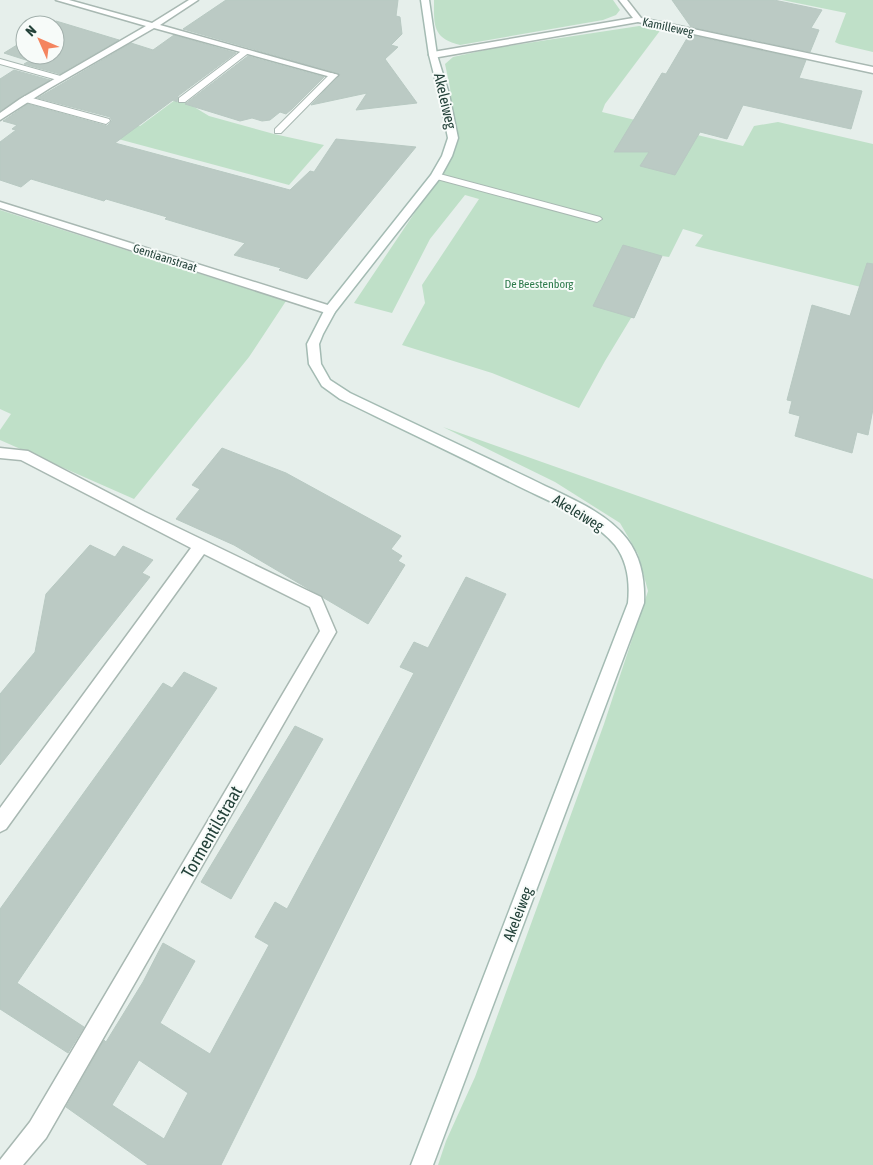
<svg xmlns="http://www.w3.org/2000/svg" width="873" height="1165" viewBox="0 0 873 1165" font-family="'Asap Condensed',sans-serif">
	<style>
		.green { fill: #bfe0c8 }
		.building { fill: #bbcac4; stroke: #b8c9c2; fill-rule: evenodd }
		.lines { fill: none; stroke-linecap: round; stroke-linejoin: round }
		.lane-casing { stroke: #a8b8b2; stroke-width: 2 }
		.street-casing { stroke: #a8b8b2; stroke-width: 3 }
		.secondary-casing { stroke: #a4bbb3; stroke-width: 3 }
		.lane { fill: #fff; fill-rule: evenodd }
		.street { fill: #fff; fill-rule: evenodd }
		.secondary { fill: #fff; fill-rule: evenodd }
		.labels { text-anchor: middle; stroke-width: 4; stroke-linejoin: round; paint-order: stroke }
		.far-street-label { font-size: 12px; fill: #24423a; stroke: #f7fbf9 }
		.far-park-label { font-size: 12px; fill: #2d7a4b; stroke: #f7fbf9 }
		.street-label { font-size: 15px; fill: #24423a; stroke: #f7fbf9 }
		.near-street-label { font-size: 18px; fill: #24423a; stroke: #f7fbf9 }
	</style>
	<rect width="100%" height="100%" fill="#e6efeb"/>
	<path class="green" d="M434 0H613L620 10 616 15 603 20 460 45C432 38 434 25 434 0Z
		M782 0H873V52L839 44 835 42 846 13Z
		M639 26 662 28 605 104 602 112 743 146 754 126 778 122 873 144V290L695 246 703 235 683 229 669 257 662 256 634 318H631L605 361 579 408 492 373 402 345 425 303 422 285 479 199 465 195 430 239 392 313 354 303 438 178 454 137 450 87 445 64 453 57 494 48Z
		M175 100 186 102 209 116 274 134 324 145 289 185 107 136 115 119 140 126Z
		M0 210 286 301 249 357 134 499 0 440V430L11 414 0 409Z
		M443 427 873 579V1165H438L446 1141 475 1077 604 724 648 591 638 554 620 523 555 482Z"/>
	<path class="building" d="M226 0H398L396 16 400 17 402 34 391 45 398 47 385 59 417 103 356 110 367 93 311 105 340 74 183 29Z
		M672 0H774L822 10 811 28 819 30 810 52 691 27Z
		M56 21 119 40 60 74 24 64 29 61 4 53 25 40V55H55V25H50Z
		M174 35 236 53 178 96 177 102 173 100 115 143 290 190 310 171 314 172 336 139 416 147 307 279 279 270 281 268 234 255 245 243 165 219 167 217 106 199 104 201 31 179 21 187 0 180V142L16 130 12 129 17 125 3 121 28 104 107 126 112 121 110 117 38 98 131 43 153 50Z
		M689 35 806 60 799 78 862 91 851 129 743 105 727 139 700 132 675 175 640 166 649 152H614L662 73 666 74Z
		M248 56 324 77 292 109 286 114 280 112 270 120 262 121 252 118 240 121 185 104Z
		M14 70 50 80 0 111V79Z
		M623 245 662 256 634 318 593 306Z
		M867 263 873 264V409L868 435 857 432 852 453 795 436 800 416 789 413 792 401 787 400 812 305 850 316Z
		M222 448 286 473 401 536 391 549 402 556 398 561 405 565 368 624 234 545 176 519 200 489 192 485Z
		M90 545 115 557 123 546 153 560 142 573 150 577 0 765V694L35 652 46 594Z
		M466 577 506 594 221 1165H148L66 1107 104 1040 106 1042 143 982 163 943 195 961 160 1023 210 1054 269 945 255 937 275 902 287 909 414 673 400 667 414 642 428 648ZM139 1060 188 1093 164 1139 112 1105Z
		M184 672 217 688 17 983 84 1027 68 1053 0 1009V909L163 683 172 688Z
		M295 726 323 739 231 899 201 882Z"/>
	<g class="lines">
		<defs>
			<path id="lane" d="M244 49 251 51 185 102H179V98Z
				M0 59 64 77 65 79 61 81 0 64Z
				M331 73 338 75 281 133H275V129Z
				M25 96 109 119 110 121 106 124 22 101 21 99Z
				M436 173 600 217 602 219 597 222 433 178V174Z"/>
			<path id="street" d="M56 0H69L152 23 189 0H198L160 25 338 75 334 78 331 77 154 28 50 88 0 120V113L20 99 146 26Z
				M619 0H627L641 18 873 67V73L638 22 433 58 429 55 433 52 633 18Z
				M0 202 334 307 336 310 334 313H326L0 208Z
				M0 448 28 451 145 512 321 597 336 632 46 1138 23 1165H0V1160L30 1122 320 631 310 607 204 554 6 829 0 832V808L191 548 21 460 0 458Z"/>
			<path id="secondary" d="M421 0H429L437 55 449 94 458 138 452 156 440 178 335 312 323 334 319 344 321 364 330 380 350 393C410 422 471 450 531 479 562 495 605 510 627 539 641 557 645 580 644 603L433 1165H411L628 603C630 583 628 562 615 545 591 517 550 502 518 486 459 456 400 428 340 399L322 386 309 364 307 344 326 307 431 175 442 156 448 138 439 94 429 55Z"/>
		</defs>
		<use href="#lane" class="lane-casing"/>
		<use href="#street" class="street-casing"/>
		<use href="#secondary" class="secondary-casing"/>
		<use href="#lane" class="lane"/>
		<use href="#street" class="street"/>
		<use href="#secondary" class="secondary"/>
	</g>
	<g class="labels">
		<g class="far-street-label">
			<text transform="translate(668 27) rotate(12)" y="4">Kamilleweg</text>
			<text transform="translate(165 258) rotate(18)" y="4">Gentiaanstraat</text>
		</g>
		<g class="far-park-label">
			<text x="539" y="288">De Beestenborg</text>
		</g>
		<g class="street-label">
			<text transform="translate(445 101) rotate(77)" y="5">Akeleiweg</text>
			<text transform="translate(578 513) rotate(31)" y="5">Akeleiweg</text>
			<text transform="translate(518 914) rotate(-69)" y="5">Akeleiweg</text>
		</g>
		<g class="near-street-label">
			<text transform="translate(212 832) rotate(-60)" y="6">Tormentilstraat</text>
		</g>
	</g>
	<g transform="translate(40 40) rotate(315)"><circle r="24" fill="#f7fbf9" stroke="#a3b1ad"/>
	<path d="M0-4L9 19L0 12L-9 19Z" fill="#f4845f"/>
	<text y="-8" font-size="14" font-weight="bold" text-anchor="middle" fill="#24423a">N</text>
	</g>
</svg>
